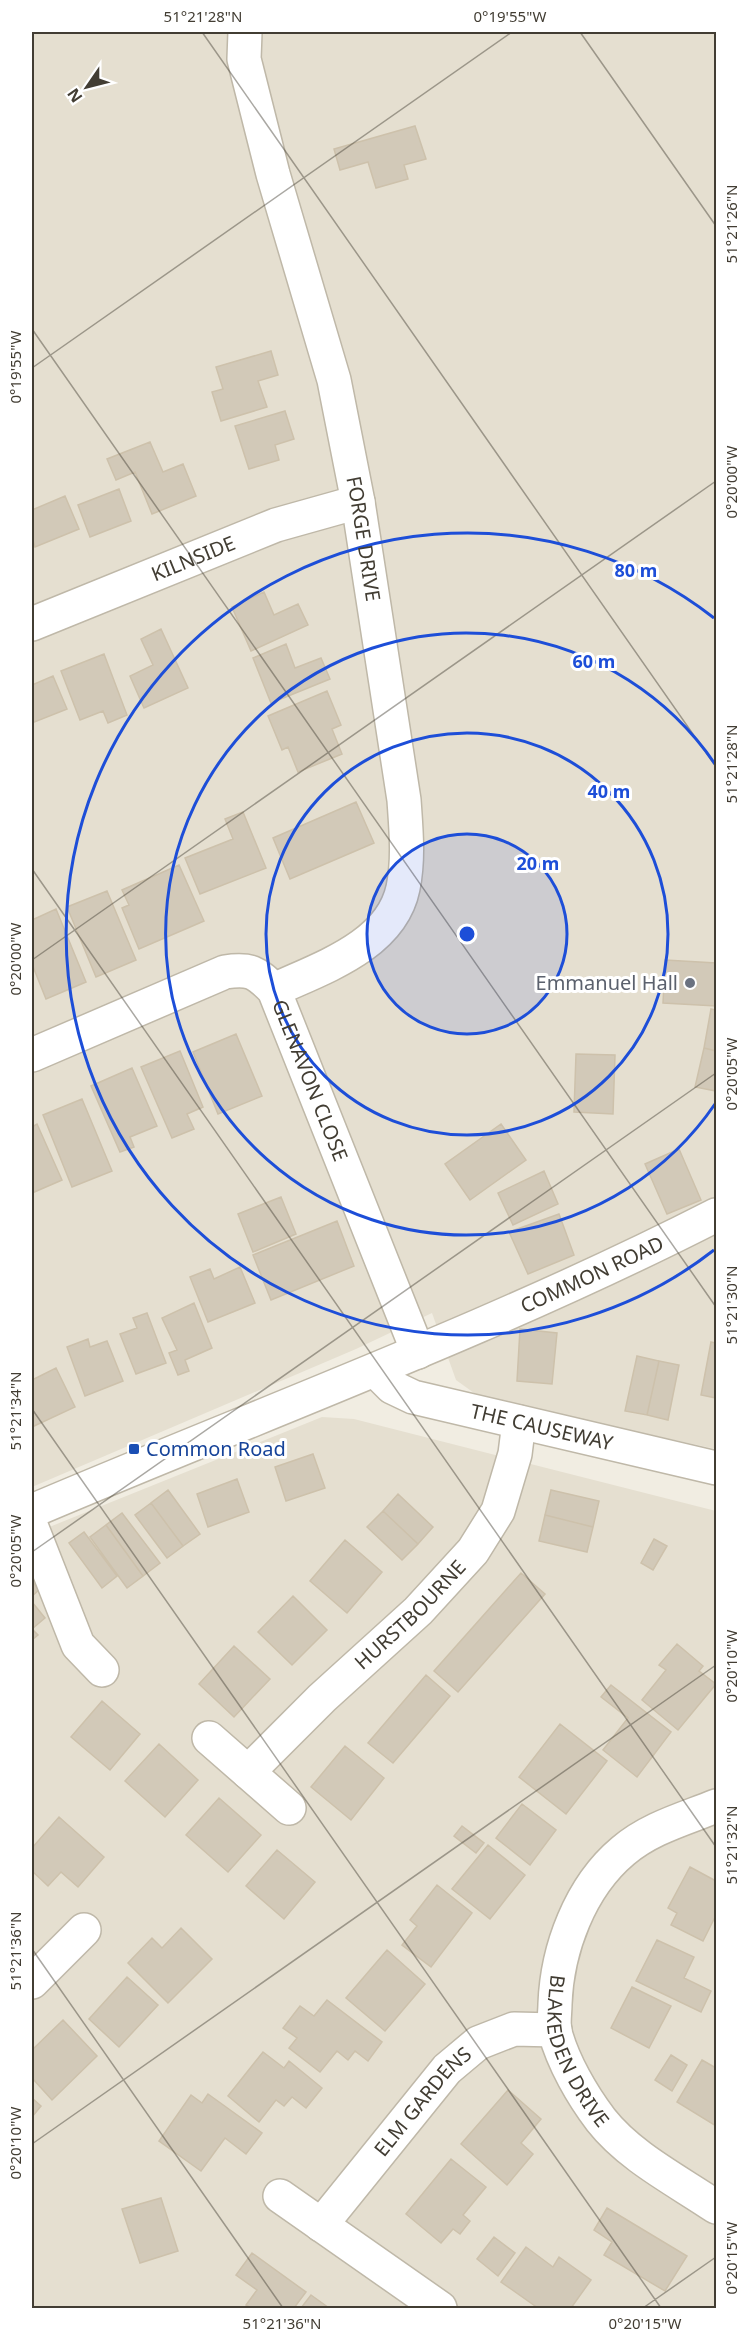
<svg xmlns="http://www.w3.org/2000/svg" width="748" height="2340" viewBox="0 0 748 2340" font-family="'Noto Sans',sans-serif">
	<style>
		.residential { fill: #e5dfd0 }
		.building { fill: #d2c9b8; stroke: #cdc1ab; stroke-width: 1.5 }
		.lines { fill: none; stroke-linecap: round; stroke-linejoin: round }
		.minor-casing { stroke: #bfb8a8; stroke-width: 36 }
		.minor { stroke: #fff; stroke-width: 33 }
		.ticks { fill: none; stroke: #423d33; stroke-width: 1.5; stroke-opacity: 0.45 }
		.ring { fill: none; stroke: #1d4ed8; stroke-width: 3 }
		.worship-dot { fill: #6b7280; stroke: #fff; stroke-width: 2 }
		.transit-dot { fill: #1a4fb4; stroke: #fff; stroke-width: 2 }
		.labels { text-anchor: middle; stroke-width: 6; stroke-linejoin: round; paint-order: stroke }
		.street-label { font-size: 20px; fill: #423d33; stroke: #fff }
		.worship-label { font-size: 20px; fill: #5b616d; stroke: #fff; text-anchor: end }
		.transit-label { font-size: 20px; fill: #164399; stroke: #fff; text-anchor: start }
		.centre { fill: #1d4ed8; stroke: #fff; stroke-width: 3 }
		.ring-label { font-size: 18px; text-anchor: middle; font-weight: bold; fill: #1d4ed8; stroke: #fff; stroke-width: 6; stroke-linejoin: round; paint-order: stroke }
		.neatline { fill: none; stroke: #423d33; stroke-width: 2 }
		.ticks-label { font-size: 15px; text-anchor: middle; fill: #423d33 }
	</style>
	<rect width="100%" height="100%" fill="#f1ede2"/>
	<path class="residential" d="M32 32H716V1449L481 1398 456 1380 432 1313 356 1349 32 1487Z
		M322 1417 354 1419 716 1511V2308H32V1534Z"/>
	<path class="building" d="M415 126 426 159 404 165 408 179 376 188 368 162 340 170 334 149Z
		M271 351 278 375 258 381 267 407 221 421 212 392 223 389 216 367Z
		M285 411 294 439 275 445 279 460 249 469 235 426Z
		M150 442 163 472 183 464 196 496 152 514 135 472 116 480 107 459Z
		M119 489 131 521 90 537 78 505Z
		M65 496 79 529 35 547 32 537V510Z
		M264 592 274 615 298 604 308 625 251 651 232 607Z
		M161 629 188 688 144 708 130 676 153 665 141 639Z
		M286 644 295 668 321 658 330 679 271 703 253 658Z
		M104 654 127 715 108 723 103 711 80 720 61 671Z
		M53 676 67 709 32 723V685Z
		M327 691 341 725 332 729 342 754 298 772 288 747 282 750 268 716Z
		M356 802 374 843 290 879 273 838Z
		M243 812 266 868 200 894 185 858 233 839 225 819Z
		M179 865 204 921 139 949 122 908 129 905 122 890Z
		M107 891 136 960 96 977 67 907Z
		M56 909 86 982 46 999 32 964V920Z
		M665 960 716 963V1006L663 1003Z
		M711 1009 716 1010V1051L704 1048Z
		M236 1034 262 1096 218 1114 193 1052Z
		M704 1048 716 1051V1091L695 1087Z
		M180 1051 203 1107 187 1114 194 1129 172 1138 141 1067Z
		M576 1054 615 1055 613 1114 574 1112Z
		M132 1068 157 1126 130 1137 134 1147 120 1152 91 1086Z
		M82 1099 112 1171 72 1187 43 1115Z
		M37 1124 62 1180 32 1193V1127Z
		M501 1124 526 1160 470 1200 445 1164Z
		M679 1149 701 1200 667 1214 645 1164Z
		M544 1171 558 1204 513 1225 498 1193Z
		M281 1197 296 1234 253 1252 238 1214Z
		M559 1214 574 1255 528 1274 509 1232Z
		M337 1221 354 1266 271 1300 253 1255Z
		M240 1267 255 1303 208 1322 190 1277 210 1269 214 1279Z
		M194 1303 212 1348 185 1360 189 1371 178 1375 169 1353 177 1350 162 1318Z
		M147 1313 166 1363 136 1374 120 1334 137 1328 133 1318Z
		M520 1329 557 1333 552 1384 517 1381Z
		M88 1339 90 1347 107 1341 123 1381 85 1396 67 1347Z
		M711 1342 716 1343V1398L701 1395Z
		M637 1356 659 1361 647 1415 625 1411Z
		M659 1361 679 1365 668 1420 647 1415Z
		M56 1368 75 1407 32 1427V1380Z
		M313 1454 325 1488 286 1501 275 1467Z
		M237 1479 249 1512 208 1527 197 1494Z
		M168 1490 200 1534 183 1546 151 1503Z
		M551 1490 599 1501 593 1527 545 1515Z
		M398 1494 433 1527 418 1544 383 1511Z
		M151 1503 183 1546 167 1558 135 1515Z
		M383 1511 418 1544 402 1560 367 1527Z
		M122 1513 160 1563 143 1576 106 1525Z
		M545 1515 593 1527 587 1552 539 1541Z
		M106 1525 143 1576 127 1588 90 1537Z
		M84 1532 117 1576 102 1588 69 1543Z
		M654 1539 667 1546 653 1570 641 1563Z
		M345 1540 382 1572 347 1613 310 1581Z
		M521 1573 545 1594 458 1692 434 1671Z
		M32 1581 39 1590 32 1596Z
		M293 1596 327 1630 292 1665 258 1632Z
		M32 1602 45 1618 32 1629 38 1635 32 1640Z
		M677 1644 703 1666 699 1671 716 1684 678 1730 642 1700 666 1670 659 1665Z
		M234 1646 270 1679 234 1717 199 1684Z
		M426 1675 450 1696 393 1763 368 1743Z
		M611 1685 671 1732 637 1777 603 1750 628 1718 601 1697Z
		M102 1701 140 1734 110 1770 71 1737Z
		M560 1724 607 1761 566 1814 519 1777Z
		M159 1744 198 1780 165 1817 125 1781Z
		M345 1746 384 1778 351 1820 311 1787Z
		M219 1798 261 1835 228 1872 186 1835Z
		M522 1804 556 1830 530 1865 496 1838Z
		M59 1817 104 1857 78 1887 61 1872 48 1886 32 1871V1848Z
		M462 1826 484 1843 476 1853 454 1836Z
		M488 1845 525 1875 490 1919 452 1889Z
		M277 1850 315 1882 284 1919 246 1886Z
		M690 1867 716 1881V1915L703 1941 671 1925 677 1913 668 1908Z
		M437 1885 472 1913 431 1967 402 1945 417 1926 410 1920Z
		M181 1928 212 1959 168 2003 128 1963 152 1938 162 1948Z
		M657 1940 694 1957 684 1978 711 1991 701 2012 636 1981Z
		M387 1950 425 1984 385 2031 346 1998Z
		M127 1977 158 2005 119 2047 89 2019Z
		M632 1987 671 2006 649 2048 611 2028Z
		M327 2000 382 2042 368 2061 355 2051 348 2060 337 2051 320 2072 289 2048 297 2038 283 2028 300 2006 314 2016Z
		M63 2020 97 2056 52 2100 32 2078V2050Z
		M263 2052 284 2068 289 2061 322 2088 306 2108 292 2097 284 2106 276 2100 259 2122 228 2096Z
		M671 2055 687 2065 672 2091 655 2080Z
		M702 2060 716 2068V2126L677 2102Z
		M508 2090 541 2119 521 2143 533 2154 507 2185 461 2144Z
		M208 2094 262 2133 246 2154 225 2138 201 2171 159 2141 191 2095 202 2103Z
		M32 2098 41 2106 32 2117Z
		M451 2159 486 2187 463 2215 470 2221 460 2234 453 2229 441 2243 406 2214Z
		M161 2198 178 2251 140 2263 122 2209Z
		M607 2208 687 2256 665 2291 604 2255 612 2242 594 2230Z
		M494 2237 515 2253 498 2276 477 2259Z
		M526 2247 553 2267 559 2257 591 2280 571 2308H538L501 2282Z
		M252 2253 306 2292 294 2308H251L246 2305 257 2290 236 2275Z
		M311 2295 329 2308H301Z"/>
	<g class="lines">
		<defs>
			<g id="minor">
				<path id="s1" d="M245 32 244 59 273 174 334 380 358 502 404 800C406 829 409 859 403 888 391 946 321 968 274 990"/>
				<path id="s2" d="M32 624 276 525 358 502"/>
				<path id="s3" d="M32 1055 225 972C250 968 256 972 274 990L418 1352"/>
				<path id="s4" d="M376 1371 392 1387 413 1397 716 1468"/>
				<path id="s5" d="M32 1511C260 1414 495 1328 716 1215"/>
				<path d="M32 1528 78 1645 102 1670"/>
				<path d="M209 1738 289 1808"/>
				<path id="s6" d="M248 1772 322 1698 418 1611 473 1551 498 1511 515 1454 519 1422"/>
				<path id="s7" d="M716 1806C684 1819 650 1828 623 1851 580 1887 557 1949 555 2004 555 2013 553 2023 555 2032 563 2062 582 2095 601 2120 630 2157 678 2181 716 2207"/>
				<path d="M32 1982 84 1930"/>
				<path d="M280 2196 440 2308"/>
				<path id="s8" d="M321 2225 447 2069 478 2043 514 2029 555 2030"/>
			</g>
		</defs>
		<use href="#minor" class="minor-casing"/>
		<use href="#minor" class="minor"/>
	</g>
	<path class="ticks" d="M202 32 716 767M580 32 716 226M32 329 716 1307M32 368 512 32M32 869 716 1847M32 960 716 481M32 1409 661 2308M32 1552 716 1073M32 1949 283 2308M32 2144 716 1665M643 2308 716 2257"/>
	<circle cx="467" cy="934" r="100" fill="#1d4ed8" fill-opacity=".12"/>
	<g class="ring">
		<circle cx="467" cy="934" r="100"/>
		<circle cx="467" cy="934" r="201"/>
		<path d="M715 1104A301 301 0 1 1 715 764"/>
		<path d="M714 1250A401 401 0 1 1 714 618"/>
	</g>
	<circle class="worship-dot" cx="690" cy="983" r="6"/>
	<rect class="transit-dot" x="128" y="1443" width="12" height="12" rx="3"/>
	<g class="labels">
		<g class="street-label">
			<text dy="7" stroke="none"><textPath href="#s1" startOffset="522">FORGE DRIVE</textPath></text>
			<text dy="7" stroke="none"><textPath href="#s2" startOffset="174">KILNSIDE</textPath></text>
			<text dy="7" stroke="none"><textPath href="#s3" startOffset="363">GLENAVON CLOSE</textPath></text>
			<text dy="7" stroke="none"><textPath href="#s5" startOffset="608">COMMON ROAD</textPath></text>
			<text dy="7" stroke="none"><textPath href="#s4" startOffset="178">THE CAUSEWAY</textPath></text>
			<text dy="7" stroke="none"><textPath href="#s6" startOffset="226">HURSTBOURNE</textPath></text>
			<text dy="7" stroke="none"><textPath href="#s7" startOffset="328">BLAKEDEN DRIVE</textPath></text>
			<text dy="7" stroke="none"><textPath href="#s8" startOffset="160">ELM GARDENS</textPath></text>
		</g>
		<g class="worship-label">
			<text x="678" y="990">Emmanuel Hall</text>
		</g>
		<g class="transit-label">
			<text x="146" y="1456">Common Road</text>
		</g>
	</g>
	<circle cx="467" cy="934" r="9" class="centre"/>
	<g class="ring-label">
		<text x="636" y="577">80 m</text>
		<text x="594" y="668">60 m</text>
		<text x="609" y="798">40 m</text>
		<text x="538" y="870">20 m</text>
	</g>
	<rect width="748" height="2340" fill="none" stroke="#ffffff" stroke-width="66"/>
	<g transform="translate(87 87) rotate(235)" stroke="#ffffff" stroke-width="4.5" paint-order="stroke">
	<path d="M0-4.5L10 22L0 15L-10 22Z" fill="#423d33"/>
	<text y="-9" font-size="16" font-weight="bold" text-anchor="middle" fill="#423d33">N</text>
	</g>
	<rect x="33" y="33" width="682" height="2274" class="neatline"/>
	<g class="ticks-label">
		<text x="203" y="22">51°21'28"N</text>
		<text x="510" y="22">0°19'55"W</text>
		<text transform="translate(732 224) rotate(-90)" y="5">51°21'26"N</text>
		<text transform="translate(16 367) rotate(-90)" y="5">0°19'55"W</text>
		<text transform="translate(732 482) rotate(-90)" y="5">0°20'00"W</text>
		<text transform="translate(732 764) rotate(-90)" y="5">51°21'28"N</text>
		<text transform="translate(16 959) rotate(-90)" y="5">0°20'00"W</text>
		<text transform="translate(732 1074) rotate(-90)" y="5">0°20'05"W</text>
		<text transform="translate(732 1305) rotate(-90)" y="5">51°21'30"N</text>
		<text transform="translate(16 1411) rotate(-90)" y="5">51°21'34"N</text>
		<text transform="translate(16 1551) rotate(-90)" y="5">0°20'05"W</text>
		<text transform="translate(732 1666) rotate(-90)" y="5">0°20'10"W</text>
		<text transform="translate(732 1845) rotate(-90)" y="5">51°21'32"N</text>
		<text transform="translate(16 1951) rotate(-90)" y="5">51°21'36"N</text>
		<text transform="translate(16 2143) rotate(-90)" y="5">0°20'10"W</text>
		<text transform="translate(732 2258) rotate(-90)" y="5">0°20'15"W</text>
		<text x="282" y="2329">51°21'36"N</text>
		<text x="645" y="2329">0°20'15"W</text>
	</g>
</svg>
